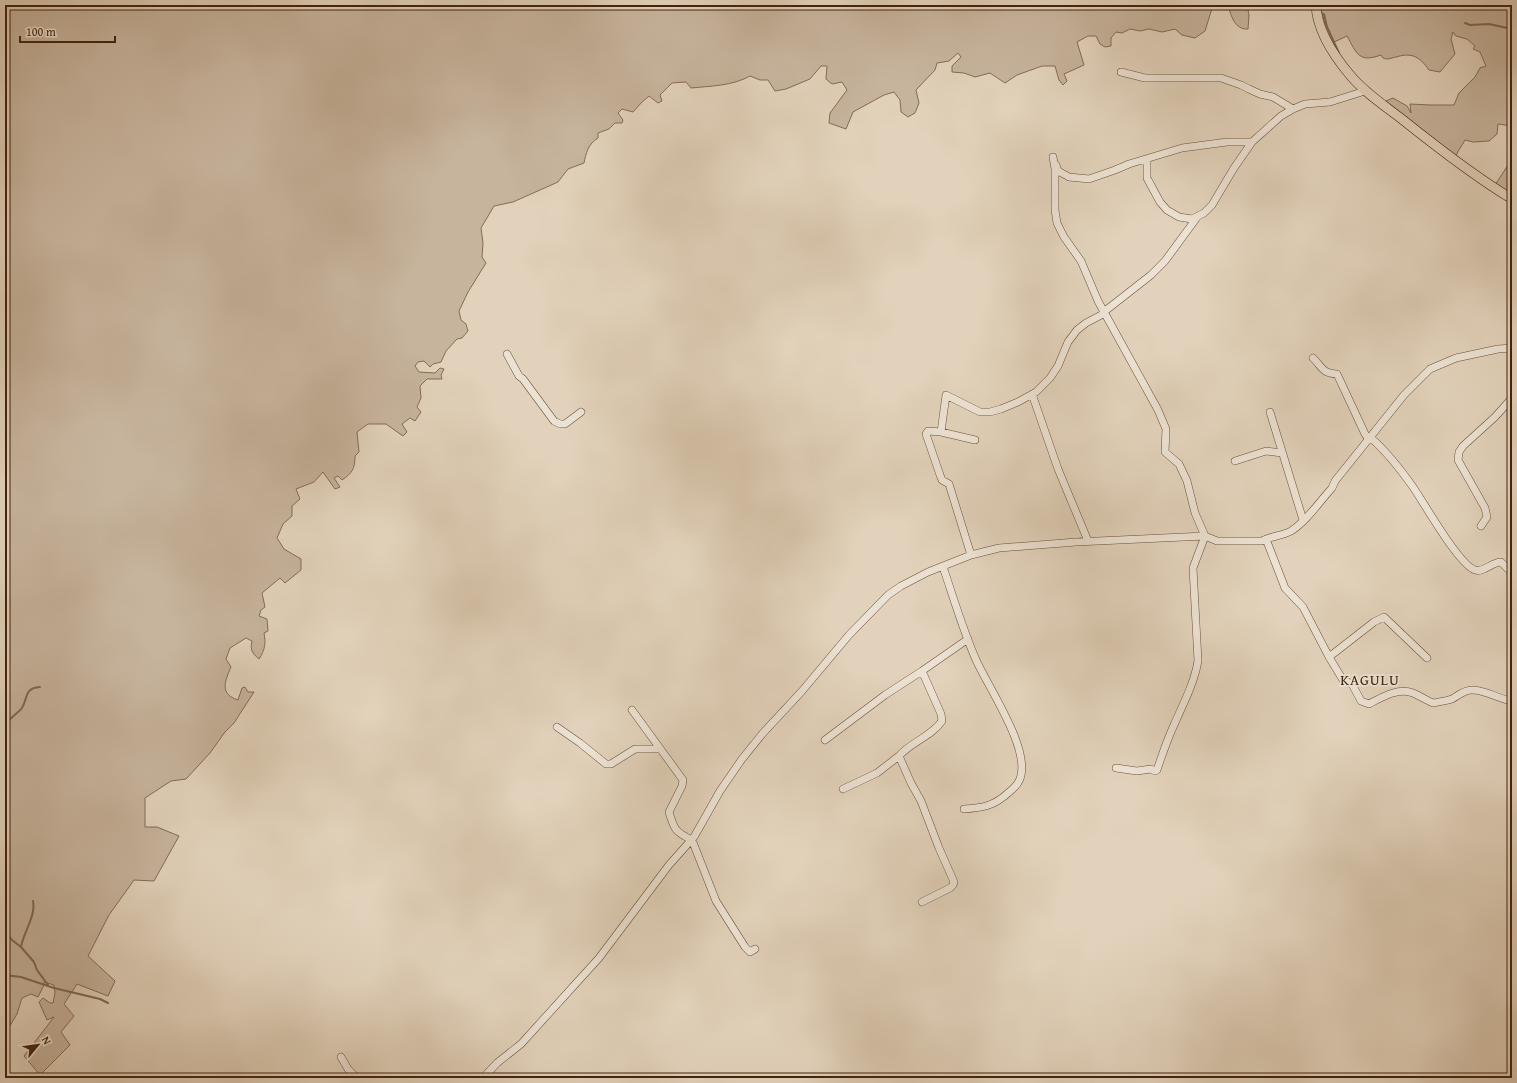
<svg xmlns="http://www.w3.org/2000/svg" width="1517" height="1083" viewBox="0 0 1517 1083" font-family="'Gentium Book Plus',serif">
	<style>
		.green { fill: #c7b49d; stroke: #846c54 }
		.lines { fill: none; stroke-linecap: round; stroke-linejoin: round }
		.stream { stroke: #826852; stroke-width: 2 }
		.minor-casing { stroke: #6a4f38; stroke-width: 8 }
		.major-casing { stroke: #42230c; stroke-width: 10 }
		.minor { stroke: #ece2d3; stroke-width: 7 }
		.major { stroke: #e2d2bb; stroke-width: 9 }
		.labels { text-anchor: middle; stroke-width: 3.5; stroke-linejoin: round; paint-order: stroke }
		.quarter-label { font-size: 15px; letter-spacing: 1px; fill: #42230c; stroke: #ece2d3 }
	</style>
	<rect width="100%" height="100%" fill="#e2d2bb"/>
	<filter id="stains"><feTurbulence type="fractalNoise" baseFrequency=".005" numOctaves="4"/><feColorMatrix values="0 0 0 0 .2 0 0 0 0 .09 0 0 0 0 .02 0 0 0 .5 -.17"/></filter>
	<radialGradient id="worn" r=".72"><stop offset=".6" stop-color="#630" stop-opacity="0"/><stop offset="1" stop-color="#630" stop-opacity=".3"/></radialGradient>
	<path class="green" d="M5 5H1213L1205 31 1195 38 1182 35 1175 29 1162 32 1149 29 1140 31 1130 29 1122 33 1116 32 1111 38V46L1105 47 1100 44 1096 36H1088L1077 42 1084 65 1064 74 1067 81 1063 85 1059 80 1055 66H1042L1017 75 1005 83 990 73 975 77 964 73 952 72V66L961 57 958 53 949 61 937 63 935 70 916 90 919 103 915 113 908 117 901 112 900 100 894 92 884 95 853 112 846 129 829 123 830 113 847 90 842 82 832 84 826 79 827 66H821L810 79 786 89 775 91 768 80H760L750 76C732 86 711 86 691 88L686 82 672 83 660 95 662 101 658 103 649 96 642 102 633 112 622 109 618 113 623 120 622 123H615L609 129 598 133V138C588 144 586 153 584 163L568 169 558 182 513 202 494 206 481 228 483 243 482 257 486 263 468 292 459 311 461 320 466 324 468 331 462 338 457 339 446 351 441 362 433 364 430 367 424 361 418 362 415 366 419 372 435 373 440 368 444 369 441 375 442 379H427L420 386 421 398 417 407 421 412 415 421 410 418 402 424 407 432 403 436 386 424H368L357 432 359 452 355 456C355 469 352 473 342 480L338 476 334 478 340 487 335 489 323 472 314 482 296 489 300 499 292 506V516L283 524 277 538 284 549 301 559V570L285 583 280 578 262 593 265 607 261 610 259 616 267 619 268 631 264 633C266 643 265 650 259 659 252 653 250 650 252 641L246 638 230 648 226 659 231 667C225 681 219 694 238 700L242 688 245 687 248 692H254L234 723 225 732 210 753 186 779 171 781 145 798V827H157L179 836 154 881 134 880 109 915 88 956 115 981 108 996 77 984 64 1004 74 1016 61 1032 70 1045 40 1075 24 1056 54 1017 47 1020 39 1002 43 998 50 1003H53L55 993 54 985 44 982V985L38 997 31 994 22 998 17 1014 5 1034Z
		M1228 5H1247L1249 15 1248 29C1235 30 1231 16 1228 5Z
		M1320 5H1512V126L1498 124 1497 134 1489 141 1473 142 1465 140C1462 146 1458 150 1456 156L1386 101 1393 98 1407 106 1411 113 1410 104 1430 105H1454L1459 93 1475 77 1480 68 1486 66 1480 52 1473 49 1475 46 1467 39 1456 36 1453 32 1451 39 1455 54 1440 72 1429 70C1420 57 1412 52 1396 57 1391 58 1388 60 1383 58L1381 55C1359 63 1357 54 1347 36L1332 43 1327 33 1329 31 1325 24Z
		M1512 159V197L1495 185Z"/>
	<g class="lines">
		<path class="stream" d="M1324 14 1327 27 1339 53
			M1465 23 1470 25 1489 24 1512 29
			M5 724C9 719 19 712 22 708 28 698 24 688 40 687
			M5 931 12 940 21 947 34 962 37 970 48 985
			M21 947C24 931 36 916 33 901
			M5 975 21 977 54 988 100 999 108 1003"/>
		<defs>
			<path id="minor" d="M1121 72 1145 78H1221L1241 85 1249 89 1260 94 1273 97 1293 109
				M1053 157 1055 169V210L1057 223 1064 237 1081 261 1098 301 1158 410 1166 429 1165 452 1179 464 1187 481 1195 513 1205 536 1193 568 1198 661C1194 684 1183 704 1174 725 1167 740 1162 755 1157 770L1155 771 1151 769 1137 771 1116 768
				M1147 160V178L1160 202 1167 210 1179 217 1192 219 1204 213 1212 205 1234 168 1252 142
				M1056 165 1058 171 1069 177 1089 179 1115 170 1129 164 1182 148 1227 142H1252L1281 116 1293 109 1305 104 1330 102 1365 91
				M507 354 519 376 523 379 554 421 560 424H565L581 412
				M1313 358C1323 368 1322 373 1337 374L1365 434 1368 438H1371C1387 452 1401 470 1413 487 1424 503 1459 565 1475 570 1483 573 1492 562 1501 562L1512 573
				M1032 394 1058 469 1088 541
				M1270 412 1303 520
				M941 432 946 395 980 412H990L1001 409 1018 402 1036 392 1050 378 1058 366 1068 342 1077 330 1086 323 1105 313V311L1151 275 1165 261 1198 216
				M1235 461 1266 451 1282 453
				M1481 526 1487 517 1485 508 1458 460 1459 452 1463 446 1495 417 1512 398
				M1266 539 1285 588 1303 607 1329 657 1343 680 1352 684 1361 701 1369 704C1382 697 1399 687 1413 693 1420 696 1426 700 1433 703 1439 702 1446 701 1452 699 1459 695 1464 690 1472 690 1486 690 1498 699 1512 701
				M971 555 949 484 942 480 940 475 926 434 928 431 941 432 975 440
				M943 567C954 599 963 631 977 662 990 690 1031 750 1020 779 1018 784 1012 790 1008 793 994 806 982 808 964 809
				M1329 657 1374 622 1384 617 1427 658
				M632 710 683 780 682 786 669 812C674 829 675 832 692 840L716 901 745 947 750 952 755 949
				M557 727 580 743 606 764H611L635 749H660
				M825 740 885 695 922 671
				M843 789 877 773 899 756
				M922 902 950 888 953 885 954 882 939 848 921 801 911 783 899 756C911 742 932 736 942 721L941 714 922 671 968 639
				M341 1057 348 1069 357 1078
				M483 1078 497 1063 521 1044 599 958 669 865 694 837 720 791 742 759 763 733 802 691 849 635 888 595 901 586 928 572 971 555 999 548 1076 542 1205 536 1217 541H1262C1271 536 1282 536 1291 531 1306 522 1320 501 1332 488L1335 481 1404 395 1430 369 1456 358 1498 349 1512 348"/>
			<path id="major" d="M1316 5C1317 31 1334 56 1350 75 1365 93 1385 106 1403 120 1438 148 1474 176 1512 199"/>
		</defs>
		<use href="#minor" class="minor-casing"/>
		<use href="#major" class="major-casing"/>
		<use href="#minor" class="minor"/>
		<use href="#major" class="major"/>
	</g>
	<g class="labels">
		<g class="quarter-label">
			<text x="1370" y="685">KAGULU</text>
		</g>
	</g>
	<rect width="1517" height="1083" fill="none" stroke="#e2d2bb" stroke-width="20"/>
	<rect x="6" y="6" width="1505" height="1071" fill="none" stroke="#42230c" stroke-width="2"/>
	<rect x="10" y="10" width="1497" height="1063" fill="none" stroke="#42230c"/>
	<g transform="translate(38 1045) rotate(61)" stroke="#ece2d3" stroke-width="3" paint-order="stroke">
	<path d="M0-3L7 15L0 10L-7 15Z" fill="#42230c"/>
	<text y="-6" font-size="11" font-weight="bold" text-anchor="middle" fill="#42230c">N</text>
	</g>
	<path d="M20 36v6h95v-6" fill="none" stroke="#42230c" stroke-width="2"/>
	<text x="26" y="36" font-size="12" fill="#42230c" stroke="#ece2d3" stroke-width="3" paint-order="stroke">100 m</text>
	<rect width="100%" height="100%" filter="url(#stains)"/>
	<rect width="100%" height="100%" fill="url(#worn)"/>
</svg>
